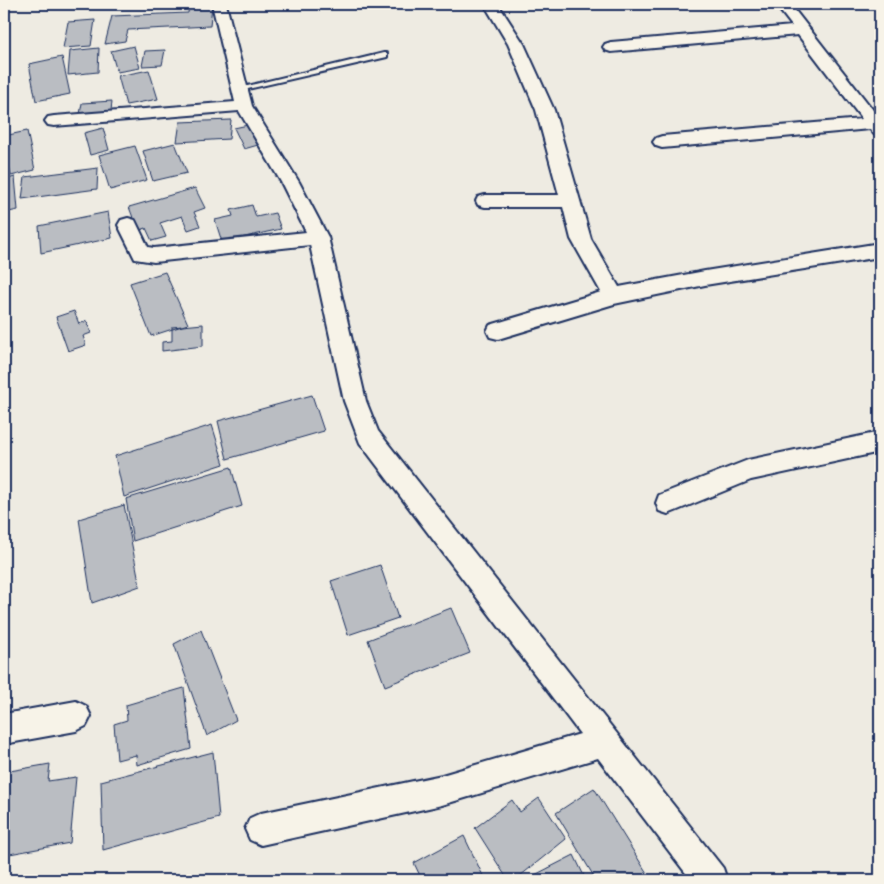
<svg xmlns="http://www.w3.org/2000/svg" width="884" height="884" viewBox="0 0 884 884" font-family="Caveat,sans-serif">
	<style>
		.building { fill: #babdc2; stroke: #1b2f5e }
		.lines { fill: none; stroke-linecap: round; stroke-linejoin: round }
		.lane-casing { stroke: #1b2f5e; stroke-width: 4 }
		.street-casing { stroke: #1b2f5e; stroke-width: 4 }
		.lane { fill: #f7f3e8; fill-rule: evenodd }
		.street { fill: #f7f3e8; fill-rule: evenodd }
	</style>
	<rect width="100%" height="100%" fill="#eeebe2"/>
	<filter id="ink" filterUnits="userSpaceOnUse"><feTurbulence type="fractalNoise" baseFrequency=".02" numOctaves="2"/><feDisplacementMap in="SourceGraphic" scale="10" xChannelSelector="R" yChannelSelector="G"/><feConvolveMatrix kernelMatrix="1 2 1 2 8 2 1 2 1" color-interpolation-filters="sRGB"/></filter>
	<g filter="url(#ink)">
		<path class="building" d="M189 4H212L210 26 128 30 125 41 105 44 112 16 188 13Z
			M95 20 91 46 63 48 68 22Z
			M134 46 140 68 117 72 111 51Z
			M99 48 98 72 68 75 70 51Z
			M165 50 162 65 142 66 145 51Z
			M62 57 70 94 36 101 29 64Z
			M149 70 158 99 126 105 118 76Z
			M112 101 111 111 80 114 82 103Z
			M231 120 229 139 177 142 180 122Z
			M248 125 258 145 244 149 234 128Z
			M103 128 109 150 90 155 84 133Z
			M27 131 35 170 11 176 4 136Z
			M175 143 187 173 153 181 143 151Z
			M135 146 147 180 110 190 99 155Z
			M98 168 97 189 22 199 25 177Z
			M15 177 18 210 4 213V180Z
			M195 188 205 208 194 212 200 226 188 230 182 216 160 223 166 237 152 241 146 228 138 231 129 207Z
			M252 205 256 217 275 213 281 229 222 242 215 220 233 216 231 210Z
			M108 212 112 238 41 253 39 226Z
			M165 272 188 324 151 336 130 283Z
			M74 311 79 324 87 321 91 333 83 336 86 345 68 351 56 317Z
			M203 324V346L162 351V342L172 341V327Z
			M312 395 324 431 227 459 218 421Z
			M212 425 224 464 124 497 115 456Z
			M231 467 242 506 133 541 126 499Z
			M124 505 140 586 92 603 79 519Z
			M380 565 398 618 348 635 331 581Z
			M451 608 470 653 385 686 368 640Z
			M201 630 236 720 207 736 174 644Z
			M184 688 191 749 137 765 136 755 117 760 114 724 127 720 126 705Z
			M213 752 219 818 103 850 101 781Z
			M50 764 48 781 76 777 70 843 4 855V772Z
			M594 788 650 878 647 880H596L556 813Z
			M539 798 566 839 515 880H508L475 828 512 800 520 812Z
			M464 836 485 880H422L414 863Z
			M574 855 586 880H525Z"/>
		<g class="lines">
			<defs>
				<path id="lane" d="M384 53H387V57L239 91 235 89Z"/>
				<path id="street" d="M212 4H226L252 106 299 182 328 237 366 401 378 431 723 868 727 880H691L598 758 442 805 261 845 250 840 245 829 250 818 261 813 442 775 580 734 360 443 344 401 310 245 154 262 135 259 118 225 121 220 128 218 135 220 148 247 154 248 306 232 281 182 239 111 54 126 48 125 45 121 48 117 54 116 235 102Z
					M484 4H498L524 44 554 110 591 239 619 287 705 271 880 243V257L705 285 614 304 498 339 490 337 487 331 490 325 601 292 571 239 563 207H485L478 205 476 201 478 197 485 195H559L536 110 508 44Z
					M775 4H790L880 119V135L874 134 870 129 662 148 656 146 653 142 656 138 662 136 862 119 798 35 611 52 605 50 603 47 605 44 611 42 792 26Z
					M880 432V452L751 480 668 514 659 511 656 503 659 495 748 460Z
					M76 701 86 706 91 716 86 726 76 731 4 744V714Z"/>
			</defs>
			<use href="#lane" class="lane-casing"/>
			<use href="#street" class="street-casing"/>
			<use href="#lane" class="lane"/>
			<use href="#street" class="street"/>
		</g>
	</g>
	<rect width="884" height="884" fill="none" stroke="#f7f3e8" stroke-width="20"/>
	<rect x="10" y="10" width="864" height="864" fill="none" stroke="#1b2f5e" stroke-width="2" filter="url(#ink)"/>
</svg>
